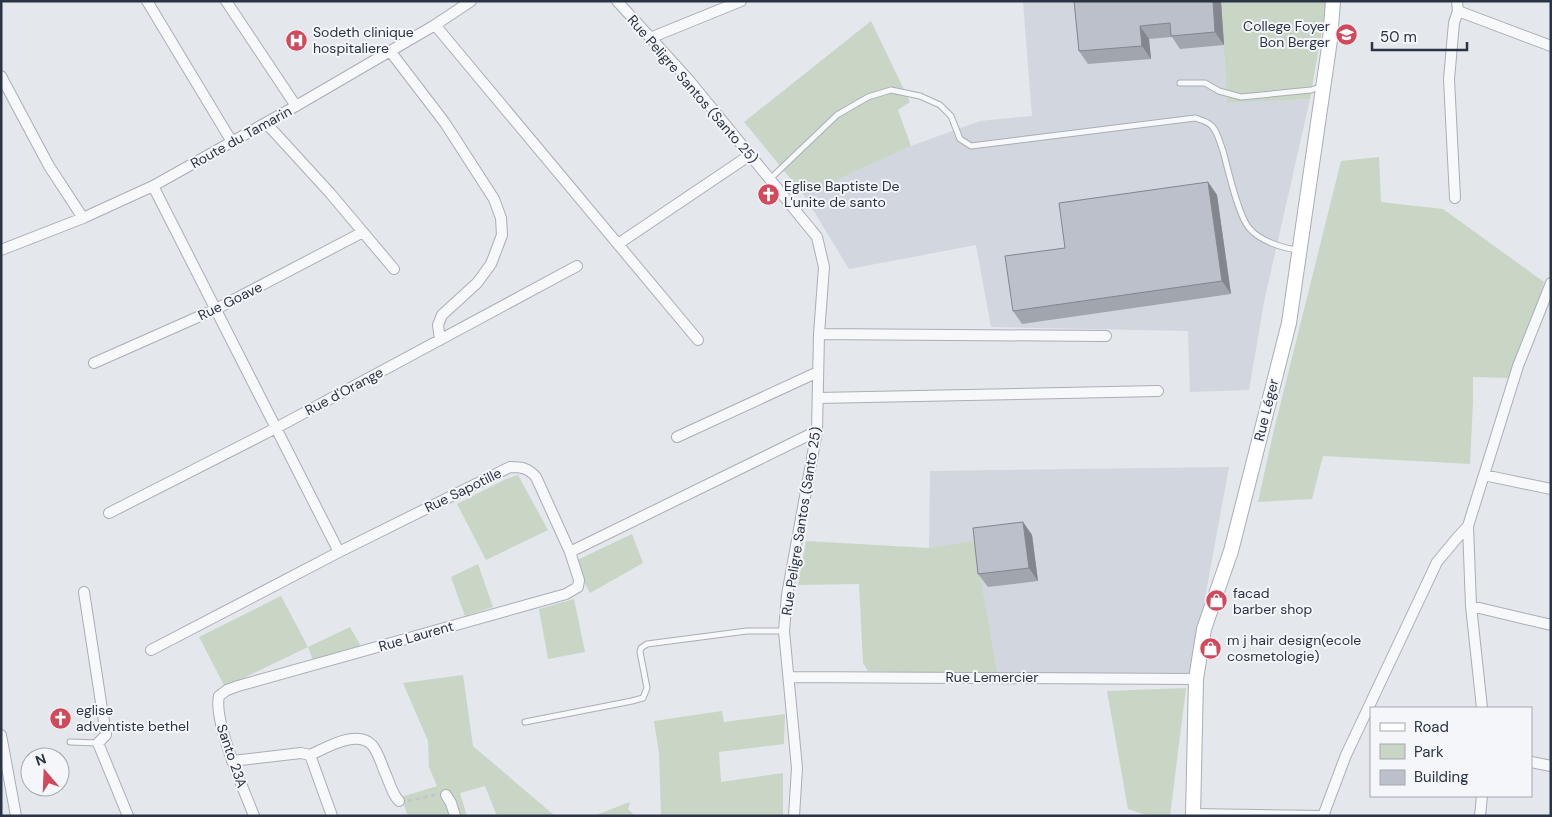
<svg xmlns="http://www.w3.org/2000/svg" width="1552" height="817" viewBox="0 0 1552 817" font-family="'DM Sans',sans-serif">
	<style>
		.built { fill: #d2d6de }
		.green { fill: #c9d6c5 }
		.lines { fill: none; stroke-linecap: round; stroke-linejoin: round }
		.lane-casing { stroke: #a9aeb7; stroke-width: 7 }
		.street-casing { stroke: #a9aeb7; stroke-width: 12 }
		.secondary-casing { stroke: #a9aeb7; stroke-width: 16 }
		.path { stroke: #c2c5cb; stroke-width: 2.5; stroke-dasharray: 4 4; stroke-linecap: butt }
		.lane { stroke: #f7f8fa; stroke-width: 5 }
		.street { stroke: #f7f8fa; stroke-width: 10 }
		.secondary { stroke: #fff; stroke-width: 14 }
		.wall { fill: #a1a5ae }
		.shaded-wall { fill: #83868d }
		.building { fill: #bbc0ca; stroke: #83868d }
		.labels { text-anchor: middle; stroke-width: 4; stroke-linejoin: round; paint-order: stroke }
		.poi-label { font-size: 14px; fill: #2b3445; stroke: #f4f6f9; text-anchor: start }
		.street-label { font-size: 14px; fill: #2b3445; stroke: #f4f6f9 }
	</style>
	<rect width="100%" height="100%" fill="#e4e7ec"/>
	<path class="built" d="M1221 1 1227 103 1310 99 1264 302 1249 390 1190 392 1188 331 991 327 976 245 849 269 804 195 911 146 980 121 1032 116 1023 2Z
		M1229 467 1191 674 998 675 974 542 929 548 930 471Z"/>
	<path class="green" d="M1221 1H1327L1310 99 1227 103Z
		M871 21 910 102 898 110 911 146 804 195 744 122Z
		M1379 157 1381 202 1443 209 1544 282 1521 375 1510 378 1473 377V402L1470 464 1323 456 1312 499 1258 502 1272 438 1341 161Z
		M518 475 548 530 486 560 457 504 506 479Z
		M632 534 643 563 590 593 573 562Z
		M806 541 929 548 974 541 998 675 868 671 863 663 859 584 798 585Z
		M478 564 493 607 465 616 451 577Z
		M281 596 308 647 350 627 362 648 315 666 308 647 225 687 199 637Z
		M574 599 585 652 548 659 539 609Z
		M463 675 473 746 555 816H497L485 786 460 793 467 816H408L401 797 437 786 429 767 428 741 403 683Z
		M1186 688 1170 816H1149L1128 809 1107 691Z
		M722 711 724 722 785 714 784 744 719 752 721 782 783 773V816H661L659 753 654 721Z
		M630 802 628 809 635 816H593Z"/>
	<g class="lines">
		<defs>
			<path id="lane" d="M1180 83H1205L1219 91 1241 97 1311 90 1320 87
				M770 179 837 115 868 97 891 90 920 96 940 105 951 116 960 139 971 146 1195 118C1202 120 1207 121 1212 126 1218 133 1220 143 1223 151 1228 169 1238 215 1249 228 1260 241 1282 248 1298 250
				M525 722 632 701 643 698 647 688 640 652 641 648 647 644 747 631H784
				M70 742 98 743"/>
			<path id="street" d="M147 1 232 142
				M226 1 296 106
				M617 1 688 79 817 237 824 267 819 334 817 431 787 595 784 631 797 768 794 816
				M1458 11 1551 46
				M435 25 698 340
				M650 38 741 1
				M390 51 445 123 494 199 501 218 502 235 491 264 477 283 442 315 438 325 440 340
				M1 76 49 166 83 218
				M266 123 330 193 394 269
				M153 186 339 552
				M1455 198 1449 79 1454 23 1458 11 1457 1
				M618 244 750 155
				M1 250 83 218 153 186 296 106 435 25 471 1
				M819 334 1106 336
				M94 363 216 309 363 232
				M818 398 1158 391
				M677 437 818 372
				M1484 475 1551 489
				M109 513 276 428 577 266
				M1468 526 1471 606 1482 708
				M84 592 106 735 98 743 128 816
				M1471 606 1551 625
				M151 650 339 552 510 467C522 467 528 468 536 477L570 552 817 431
				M789 677 1196 679
				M1 735 16 816
				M310 755C326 748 357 729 372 745 379 753 382 767 387 777 390 785 393 795 399 801
				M232 761 301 753 310 755 332 816
				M1531 762 1551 766
				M446 795 451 803 455 816
				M1193 814 1325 816
				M254 816C244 790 213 721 219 696L227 690 238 686 566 594 578 587 579 580 570 552
				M1323 816 1346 755 1437 562 1457 538 1468 526 1518 366 1551 283
				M1480 816 1482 796"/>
			<path id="secondary" d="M1193 816 1196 679 1204 629 1231 551 1289 323 1330 40 1333 1"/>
		</defs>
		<use href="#lane" class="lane-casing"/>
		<use href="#street" class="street-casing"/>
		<use href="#secondary" class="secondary-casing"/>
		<path class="path" d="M408 801 435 795"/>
		<use href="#lane" class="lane"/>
		<use href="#street" class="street"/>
		<use href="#secondary" class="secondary"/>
	</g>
	<path class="wall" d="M1074 1H1221L1224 45 1180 49 1172 37 1149 39 1151 59 1088 64 1079 51Z
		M1208 182 1217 195 1231 294 1022 324 1013 311 1065 248Z
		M1023 522 1032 535 1038 581 988 587 978 574Z"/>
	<path class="shaded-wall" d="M1213 1H1221L1224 45 1215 32Z
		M1140 26 1149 39 1151 59 1142 46Z
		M1208 182 1217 195 1231 294 1222 281Z
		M1023 522 1032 535 1038 581 1029 568Z"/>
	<path class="building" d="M1074 1H1213L1215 32 1171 36 1170 23 1140 26 1142 46 1079 51Z
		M1208 182 1222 281 1013 311 1005 256 1065 248 1059 203Z
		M1023 522 1029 568 978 574 973 528Z"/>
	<defs>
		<symbol id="school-disc" viewBox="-11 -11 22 22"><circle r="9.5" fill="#d1495b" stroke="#f4f6f9"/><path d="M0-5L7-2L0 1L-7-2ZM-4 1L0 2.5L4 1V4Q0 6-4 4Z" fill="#fff"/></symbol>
		<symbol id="hospital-disc" viewBox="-11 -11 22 22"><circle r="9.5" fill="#d1495b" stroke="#f4f6f9"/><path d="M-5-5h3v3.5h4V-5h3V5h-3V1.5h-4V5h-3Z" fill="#fff"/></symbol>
		<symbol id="church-disc" viewBox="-11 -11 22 22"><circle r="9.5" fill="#d1495b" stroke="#f4f6f9"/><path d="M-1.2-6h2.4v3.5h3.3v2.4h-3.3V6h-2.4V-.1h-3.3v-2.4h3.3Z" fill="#fff"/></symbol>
		<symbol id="shop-disc" viewBox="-11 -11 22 22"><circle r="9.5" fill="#d1495b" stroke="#f4f6f9"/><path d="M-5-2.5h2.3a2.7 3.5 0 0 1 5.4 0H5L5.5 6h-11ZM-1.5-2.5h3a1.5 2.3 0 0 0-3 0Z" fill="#fff"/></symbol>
	</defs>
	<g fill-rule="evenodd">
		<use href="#school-disc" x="1334" y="22" width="25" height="25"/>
		<use href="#hospital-disc" x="284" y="28" width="25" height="25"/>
		<use href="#church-disc" x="756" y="182" width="25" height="25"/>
		<use href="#shop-disc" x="1204" y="588" width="25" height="25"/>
		<use href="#shop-disc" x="1198" y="636" width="25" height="25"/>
		<use href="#church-disc" x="48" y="706" width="25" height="25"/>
	</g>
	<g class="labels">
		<g class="poi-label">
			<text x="1330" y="31" text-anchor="end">College Foyer<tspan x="1330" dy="16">Bon Berger</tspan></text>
			<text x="313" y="37">Sodeth clinique<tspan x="313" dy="16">hospitaliere</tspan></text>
			<text x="784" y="191">Eglise Baptiste De<tspan x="784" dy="16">L'unite de santo</tspan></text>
			<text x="1233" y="598">facad<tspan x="1233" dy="16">barber shop</tspan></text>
			<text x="1227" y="645">m j hair design(ecole<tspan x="1227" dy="16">cosmetologie)</tspan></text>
			<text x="76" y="715">eglise<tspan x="76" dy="16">adventiste bethel</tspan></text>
		</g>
		<g class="street-label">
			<text transform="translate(693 89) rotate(49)" y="5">Rue Peligre Santos (Santo 25)</text>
			<text transform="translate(241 137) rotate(-29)" y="5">Route du Tamarin</text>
			<text transform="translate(230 301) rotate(-26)" y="5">Rue Goave</text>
			<text transform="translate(344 391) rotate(-28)" y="5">Rue d'Orange</text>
			<text transform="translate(1266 410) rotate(-76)" y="5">Rue Léger</text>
			<text transform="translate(463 490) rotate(-26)" y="5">Rue Sapotille</text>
			<text transform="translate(801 521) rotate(-81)" y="5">Rue Peligre Santos (Santo 25)</text>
			<text transform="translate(416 636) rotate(-16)" y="5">Rue Laurent</text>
			<text x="992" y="682">Rue Lemercier</text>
			<text transform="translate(232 756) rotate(71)" y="5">Santo 23A</text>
		</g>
	</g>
	<rect width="1552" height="817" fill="none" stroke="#2b3445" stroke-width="5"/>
	<rect x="1370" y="707" width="162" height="90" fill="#f4f6f9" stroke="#a4a8b1"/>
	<rect x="1380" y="723" width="25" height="8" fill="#ffffff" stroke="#a4a8b1"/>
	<text x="1414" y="732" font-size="15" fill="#2b3445">Road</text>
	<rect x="1380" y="744" width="25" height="15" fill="#c9d6c5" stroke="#a4a8b1"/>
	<text x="1414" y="757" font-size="15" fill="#2b3445">Park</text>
	<rect x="1380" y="770" width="25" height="15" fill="#bbc0ca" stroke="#a4a8b1"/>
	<text x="1414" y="782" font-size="15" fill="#2b3445">Building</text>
	<g transform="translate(45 772) rotate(341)"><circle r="24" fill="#f4f6f9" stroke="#a4a8b1"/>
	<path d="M0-4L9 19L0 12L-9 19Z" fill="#d1495b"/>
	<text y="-8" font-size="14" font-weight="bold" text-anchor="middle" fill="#2b3445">N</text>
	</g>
	<path d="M1372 42v8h95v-8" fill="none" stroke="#2b3445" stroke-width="2.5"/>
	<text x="1380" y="42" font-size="15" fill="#2b3445" stroke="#f4f6f9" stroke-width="4" paint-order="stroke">50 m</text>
</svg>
